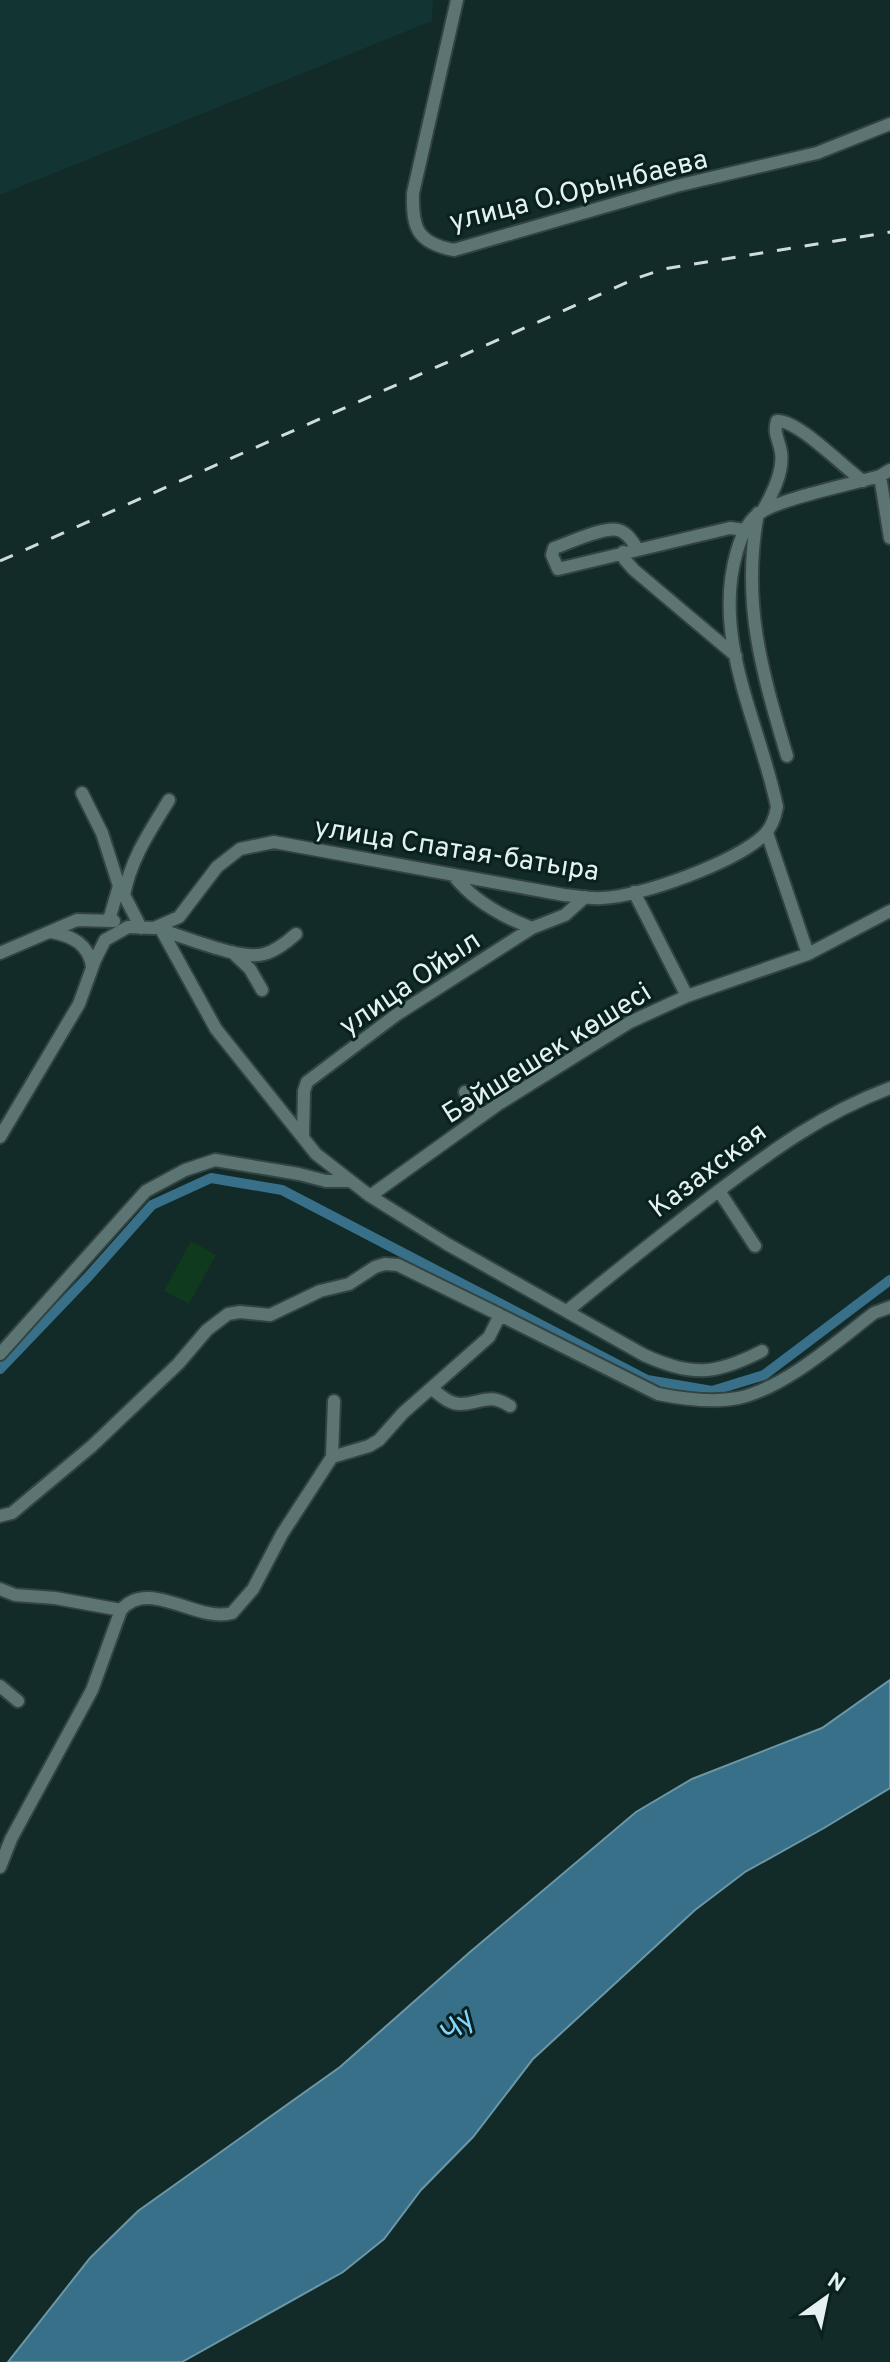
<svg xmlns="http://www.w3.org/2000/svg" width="890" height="2362" viewBox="0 0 890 2362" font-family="Overpass,sans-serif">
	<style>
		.built { fill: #123432 }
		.green { fill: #103a1d }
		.water { fill: #377088; stroke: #6b97a7; stroke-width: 2 }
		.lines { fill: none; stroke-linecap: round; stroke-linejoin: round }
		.canal { stroke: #377088; stroke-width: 10 }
		.minor-casing { stroke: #324342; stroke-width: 16 }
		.minor { stroke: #5c7572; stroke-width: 12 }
		.rail { stroke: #cedcdb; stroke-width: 3; stroke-dasharray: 14 14; stroke-linecap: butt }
		.labels { text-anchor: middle; stroke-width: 6; stroke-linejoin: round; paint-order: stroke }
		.street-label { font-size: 28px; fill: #e4f1f0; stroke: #08201e }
		.water-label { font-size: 30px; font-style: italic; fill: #80d7ff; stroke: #08201e }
	</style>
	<rect width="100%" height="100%" fill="#122a28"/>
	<path class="built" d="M0 0H433L432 21 0 195Z"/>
	<path class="green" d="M191 1241 216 1255 189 1304 164 1291Z"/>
	<path class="water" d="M890 1680V1788L824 1828 745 1872 695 1910 533 2059 473 2137 421 2190 384 2239 343 2272 182 2362H8L90 2258 138 2211 340 2067 470 1952 636 1812 692 1779 822 1728Z"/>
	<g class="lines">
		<path class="canal" d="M0 1369 88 1277 152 1205 211 1178 282 1190 647 1380 712 1391 764 1375 890 1280"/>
		<defs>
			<path id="minor" d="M457 0 413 193C412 228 417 243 454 250L676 186 817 153 890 124
				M880 476 890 538
				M762 512C772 495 784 472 781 452 779 439 773 434 777 421 797 419 844 468 863 481
				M758 513C741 602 762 672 787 756
				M637 548C632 541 627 532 618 530 604 526 569 543 554 548L552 555 558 569 730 528 745 530
				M623 552 625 560 634 570 736 656
				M82 793 102 833 119 886 109 920
				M767 833 808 954
				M454 876C473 900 503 917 532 928
				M121 889 141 928
				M634 892 687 996
				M124 896C130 860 150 831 169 800
				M161 930C186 937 241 961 264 954 276 951 287 942 296 934
				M162 931 216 1029 316 1154 370 1196 447 1244 644 1355C692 1377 715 1375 762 1351
				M51 932C72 936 89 944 92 967
				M232 952 250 969 262 990
				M0 953 77 920 114 921
				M465 1092 483 1115
				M303 1136 304 1091 307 1082 396 1015 532 928 565 915 585 897
				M0 1137 79 1004 95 960 105 940 128 927 154 928 179 917 217 867 240 849 274 842 564 895C577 896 590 899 602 898 641 897 736 862 764 835 772 827 775 818 777 807 760 724 711 638 737 551 741 538 746 523 758 514 778 499 852 484 880 476L890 470
				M719 1191 755 1246
				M370 1196 497 1105 630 1022 687 996 808 954 890 911
				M567 1311C616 1271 666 1231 717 1192 773 1150 823 1113 890 1088
				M0 1354 146 1191 185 1170 215 1160 299 1174 326 1181H349
				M432 1389C440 1395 449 1404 460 1404 481 1404 488 1392 510 1406
				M332 1457 334 1401
				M0 1516 12 1513 92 1446 178 1364 207 1330 228 1314 240 1312 270 1315 320 1291 349 1284 375 1267 385 1264 398 1265 500 1315
				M0 1589 15 1595 55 1598 121 1610
				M0 1686 18 1701
				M0 1867 11 1839 92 1690 121 1610C149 1577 196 1623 232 1613L253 1589 282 1534 332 1457 369 1446 379 1440 403 1413 489 1337 500 1315 658 1394C683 1399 712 1403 738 1398 785 1388 836 1342 874 1313L890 1307"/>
		</defs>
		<use href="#minor" class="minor-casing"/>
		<use href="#minor" class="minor"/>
		<path class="rail" d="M0 561 637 278 664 269 890 232"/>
	</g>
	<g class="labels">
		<g class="street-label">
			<text transform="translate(578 189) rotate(-14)" y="10">улица О.Орынбаева</text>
			<text transform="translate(457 848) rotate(9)" y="10">улица Спатая-батыра</text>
			<text transform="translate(409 982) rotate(-34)" y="10">улица Ойыл</text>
			<text transform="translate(546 1052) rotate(-32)" y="10">Бәйшешек көшесі</text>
			<text transform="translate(707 1169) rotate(-37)" y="10">Казахская</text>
		</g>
		<g class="water-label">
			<text transform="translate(456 2026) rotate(-43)" y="10">Чу</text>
		</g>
	</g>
	<g transform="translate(826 2298) rotate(33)" stroke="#08201e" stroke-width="6" paint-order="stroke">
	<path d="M0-6L14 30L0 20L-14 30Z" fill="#e4f1f0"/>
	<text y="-12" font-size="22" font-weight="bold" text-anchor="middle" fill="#e4f1f0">N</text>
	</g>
</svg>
